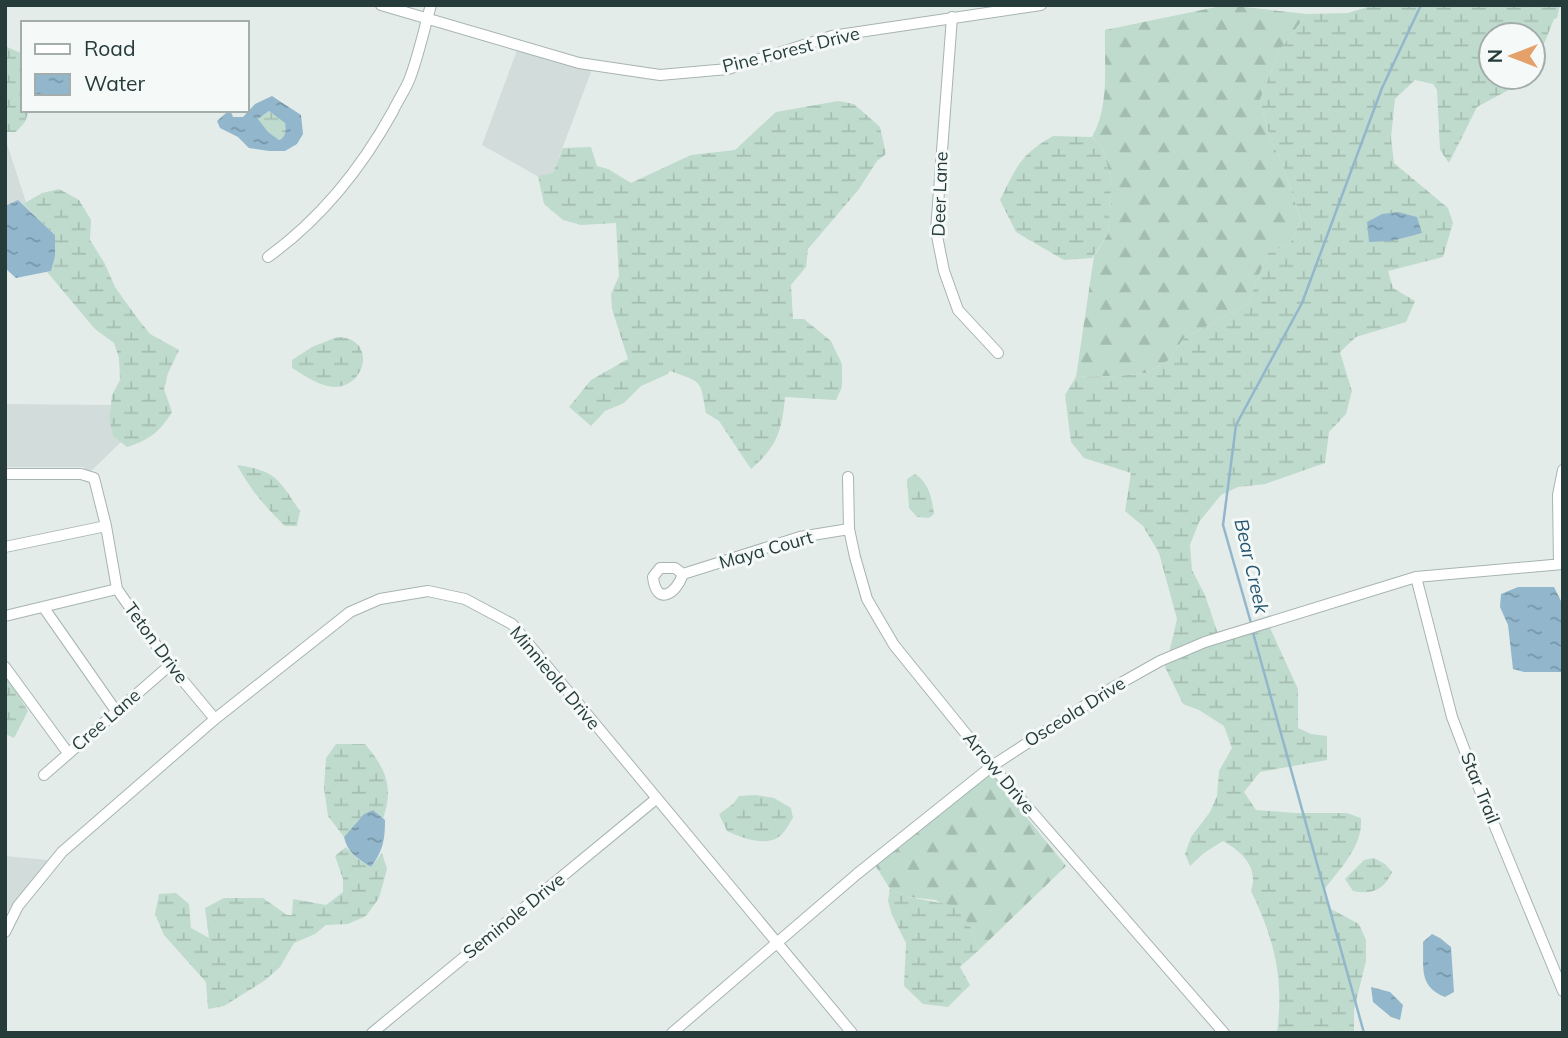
<svg xmlns="http://www.w3.org/2000/svg" width="1568" height="1038" viewBox="0 0 1568 1038" font-family="Mulish,sans-serif">
	<style>
		.built { fill: #d2dcda }
		.forest { fill: url(#forest-firs) }
		.wetland { fill: url(#wetland-marsh) }
		.water { fill: url(#water-ripples); fill-rule: evenodd }
		.lines { fill: none; stroke-linecap: round; stroke-linejoin: round }
		.stream { stroke: #92b7cc; stroke-width: 2.5 }
		.minor-casing { stroke: #a7b4b2; stroke-width: 12 }
		.minor { stroke: #fff; stroke-width: 10 }
		.labels { text-anchor: middle; stroke-width: 6; stroke-linejoin: round; paint-order: stroke }
		.street-label { font-size: 18px; fill: #253c3b; stroke: #f5f9f8 }
		.water-label { font-size: 19px; font-style: italic; fill: #245673; stroke: #f5f9f8 }
	</style>
	<defs>
		<pattern id="forest-firs" width="22" height="20" patternUnits="userSpaceOnUse" patternTransform="scale(1.75)"><rect width="22" height="20" fill="#bfdbcd"/><path d="M5 1l3.5 6h-7zM16 11l3.5 6h-7z" fill="#a4bdb1"/></pattern>
		<pattern id="wetland-marsh" width="20" height="14" patternUnits="userSpaceOnUse" patternTransform="scale(1.75)"><rect width="20" height="14" fill="#bfdbcd"/><path d="M1 5h8M5 5V1M11 12h8M15 12V8" fill="none" stroke="#a4bdb1"/></pattern>
		<pattern id="water-ripples" width="26" height="14" patternUnits="userSpaceOnUse" patternTransform="scale(1.75)"><rect width="26" height="14" fill="#92b7cc"/><path d="M2 4q2-2 4 0t4 0M15 11q2-2 4 0t4 0" fill="none" stroke="#7796a7"/></pattern>
	</defs>
	<rect width="100%" height="100%" fill="#e4ecea"/>
	<path class="built" d="M520 42 594 64 553 173 539 177 482 145Z
		M5 138 26 202 23 204 18 200 5 206Z
		M5 404 111 405 109 418 113 435 121 442 88 474 84 467H5Z
		M5 856 48 860 8 911 5 919Z"/>
	<path class="forest" d="M1226 5 1307 14 1279 51 1260 100 1271 142 1281 160 1301 220 1290 244 1268 253 1247 305 1184 338 1169 360 1147 373 1117 376 1076 377 1094 256 1108 234 1111 200 1110 175 1103 150 1092 137C1110 105 1104 65 1105 30Z
		M990 772 1066 866 979 950 970 926 936 900 909 897 890 889 875 865Z"/>
	<path class="wetland" d="M1374 5H1560L1557 18 1554 19 1533 71V35H1491V77H1526L1514 87 1477 107 1449 163 1440 150 1437 90 1433 84 1415 80 1395 99 1391 138 1394 163 1448 208 1453 223 1443 257 1388 271 1393 288 1415 301 1406 322 1356 337 1340 352 1352 391 1346 414 1329 432 1325 463 1265 484 1238 487 1221 495 1199 522 1190 545 1192 570 1205 595 1218 634 1169 653 1177 619 1159 553 1143 526 1125 511 1131 473 1084 458 1071 442 1065 395 1076 377 1117 376 1147 373 1169 360 1184 338 1247 305 1268 253 1290 244 1301 220 1281 160 1271 142 1260 100 1279 51 1307 14 1348 13Z
		M5 46 23 54V110H29L25 122 16 132H5Z
		M838 101 854 104 880 127 886 154 877 161 859 189 808 249 806 267 791 285 793 319H804L831 341 842 364V387L836 400 785 397C782 431 777 447 751 469L719 421 706 413C700 379 703 383 670 371L668 374 641 386 624 403 605 411 591 426 569 407 591 380 628 359 612 309 611 294 619 276 616 223 581 225 563 220 544 204 538 176 553 173 563 148 591 147 597 166 608 169 631 183 691 155 735 150 776 112Z
		M269 111 285 122C286 130 286 137 279 140L268 133 258 119Z
		M1053 136 1092 137 1103 150 1110 175 1111 200 1108 234 1092 258 1064 260 1031 241 1016 232 1000 200C1017 166 1020 155 1053 136Z
		M59 189 79 200 91 220 90 240 105 264 115 287 135 315 150 334 179 350 168 373 164 389 172 412C160 432 149 440 127 447L113 436 109 418 111 405 112 395 120 380 119 358 114 343 95 329 47 272 51 271 55 235 23 204 42 193Z
		M337 337C380 337 365 395 327 386 315 383 302 374 292 368V360L312 347Z
		M237 465C277 471 278 479 300 511L297 526H285C265 507 250 489 237 465Z
		M915 474C929 483 932 498 934 514L929 518 917 517 909 508 907 479Z
		M1270 628 1298 689V728L1311 734 1327 736V760L1260 772 1244 792 1256 810 1296 813H1347L1361 818C1363 847 1340 868 1324 890L1329 908 1359 924 1366 940V961L1354 1010V1033H1277C1284 978 1275 941 1251 891 1259 867 1242 852 1223 841L1204 853 1190 866 1185 854 1191 837 1210 812 1217 796 1219 771 1232 748 1224 726 1199 710 1183 704 1165 667 1166 662 1207 645Z
		M5 673 28 711 14 738 5 734Z
		M336 744H365C386 769 394 787 383 819L373 810 364 814 344 837 328 816 324 788 326 758Z
		M756 795 774 798 791 808 793 818C790 822 787 829 783 833 770 849 742 838 727 831L719 814 733 804 739 796Z
		M346 847 358 859 371 867 382 853 387 869 379 898 366 916 348 924 326 925 315 934 294 943 280 967 264 981 224 1006 208 1009 206 982 164 935 155 914 159 894 176 893 189 904 191 928 209 938 205 908 224 898H263L287 915H292L293 899 326 905 343 892V879L335 856Z
		M1374 858 1385 864 1392 872C1384 890 1372 895 1353 891L1345 879 1364 860Z
		M890 889 909 897 956 906 970 926 979 950 960 967 970 985 948 1007 923 1004 904 986 906 943 892 915 888 901Z"/>
	<path class="water" d="M272 96 301 115 303 134 297 144 285 151H269L249 148 238 137 220 128 217 121 226 113 231 112 233 117H243L255 104ZM269 111 285 123C286 130 286 137 279 140L268 132 258 119Z
		M18 200 55 235V256L51 271 16 278 5 268V206Z
		M1398 212 1417 217 1422 233 1392 241 1369 242 1367 222 1382 214Z
		M1518 587H1554L1563 605V672H1524L1513 669 1508 625 1500 607 1501 594Z
		M373 810 385 820C385 840 383 851 371 867 358 859 347 852 344 837L364 814Z
		M1432 934 1440 938 1451 947 1454 992 1445 997C1418 986 1424 968 1423 942Z
		M1371 987 1390 992 1403 1005 1400 1020 1391 1017 1373 1002Z"/>
	<g class="lines">
		<path class="stream" d="M1251 623 1223 525 1236 425 1302 303 1382 88 1421 5
			M1252 629 1364 1033"/>
		<defs>
			<path id="minor" d="M381 5 579 63 660 75 728 69 832 36 1041 5
				M952 17 936 231 944 271 958 310 998 353
				M268 257C322 218 361 169 393 111 398 100 406 89 410 78 419 54 424 29 431 5
				M5 474H81L94 478 106 526 117 589 170 665 215 719
				M848 477 849 529 855 557 867 599 894 645 992 766 1224 1033
				M5 547 106 526
				M1559 564 1558 495 1563 470
				M683 574 675 568H660L653 577C656 606 676 595 683 574L800 537 849 529
				M1416 577 1452 717 1479 788 1563 991
				M44 608 116 711
				M5 616 117 589
				M5 667 68 753
				M44 775 170 665
				M5 932 18 906 62 852 215 719 350 612 380 599 428 591 465 599 512 624 852 1033
				M372 1033 656 799
				M672 1033 857 874 992 766 1112 688 1160 661 1205 642 1416 577 1563 564"/>
		</defs>
		<use href="#minor" class="minor-casing"/>
		<use href="#minor" class="minor"/>
	</g>
	<g class="labels">
		<g class="street-label">
			<text transform="translate(791 50) rotate(-14)" y="6">Pine Forest Drive</text>
			<text transform="translate(940 194) rotate(-88)" y="6">Deer Lane</text>
			<text transform="translate(766 550) rotate(-16)" y="6">Maya Court</text>
			<text transform="translate(156 643) rotate(54)" y="6">Teton Drive</text>
			<text transform="translate(555 678) rotate(50)" y="6">Minnieola Drive</text>
			<text transform="translate(1075 712) rotate(-32)" y="6">Osceola Drive</text>
			<text transform="translate(106 720) rotate(-41)" y="6">Cree Lane</text>
			<text transform="translate(999 773) rotate(50)" y="6">Arrow Drive</text>
			<text transform="translate(1480 788) rotate(68)" y="6">Star Trail</text>
			<text transform="translate(514 916) rotate(-39)" y="6">Seminole Drive</text>
		</g>
		<g class="water-label">
			<text transform="translate(1252 566) rotate(77)" y="7">Bear Creek</text>
		</g>
	</g>
	<rect width="1568" height="1038" fill="none" stroke="#253c3b" stroke-width="14"/>
	<rect x="21" y="21" width="228" height="91" fill="#f5f9f8" stroke="#a2adac" stroke-width="2"/>
	<rect x="35" y="44" width="35" height="10" fill="#ffffff" stroke="#a2adac" stroke-width="2"/>
	<text x="84" y="56" font-size="21" fill="#253c3b">Road</text>
	<rect x="35" y="74" width="35" height="21" fill="url(#water-ripples)" stroke="#a2adac" stroke-width="2"/>
	<text x="84" y="91" font-size="21" fill="#253c3b">Water</text>
	<g transform="translate(1512 56) rotate(270)"><circle r="33" fill="#f5f9f8" stroke="#a2adac" stroke-width="2"/>
	<path d="M0-5L12 26L0 18L-12 26Z" fill="#e5a169"/>
	<text y="-10" font-size="19" font-weight="bold" text-anchor="middle" fill="#253c3b">N</text>
	</g>
</svg>
